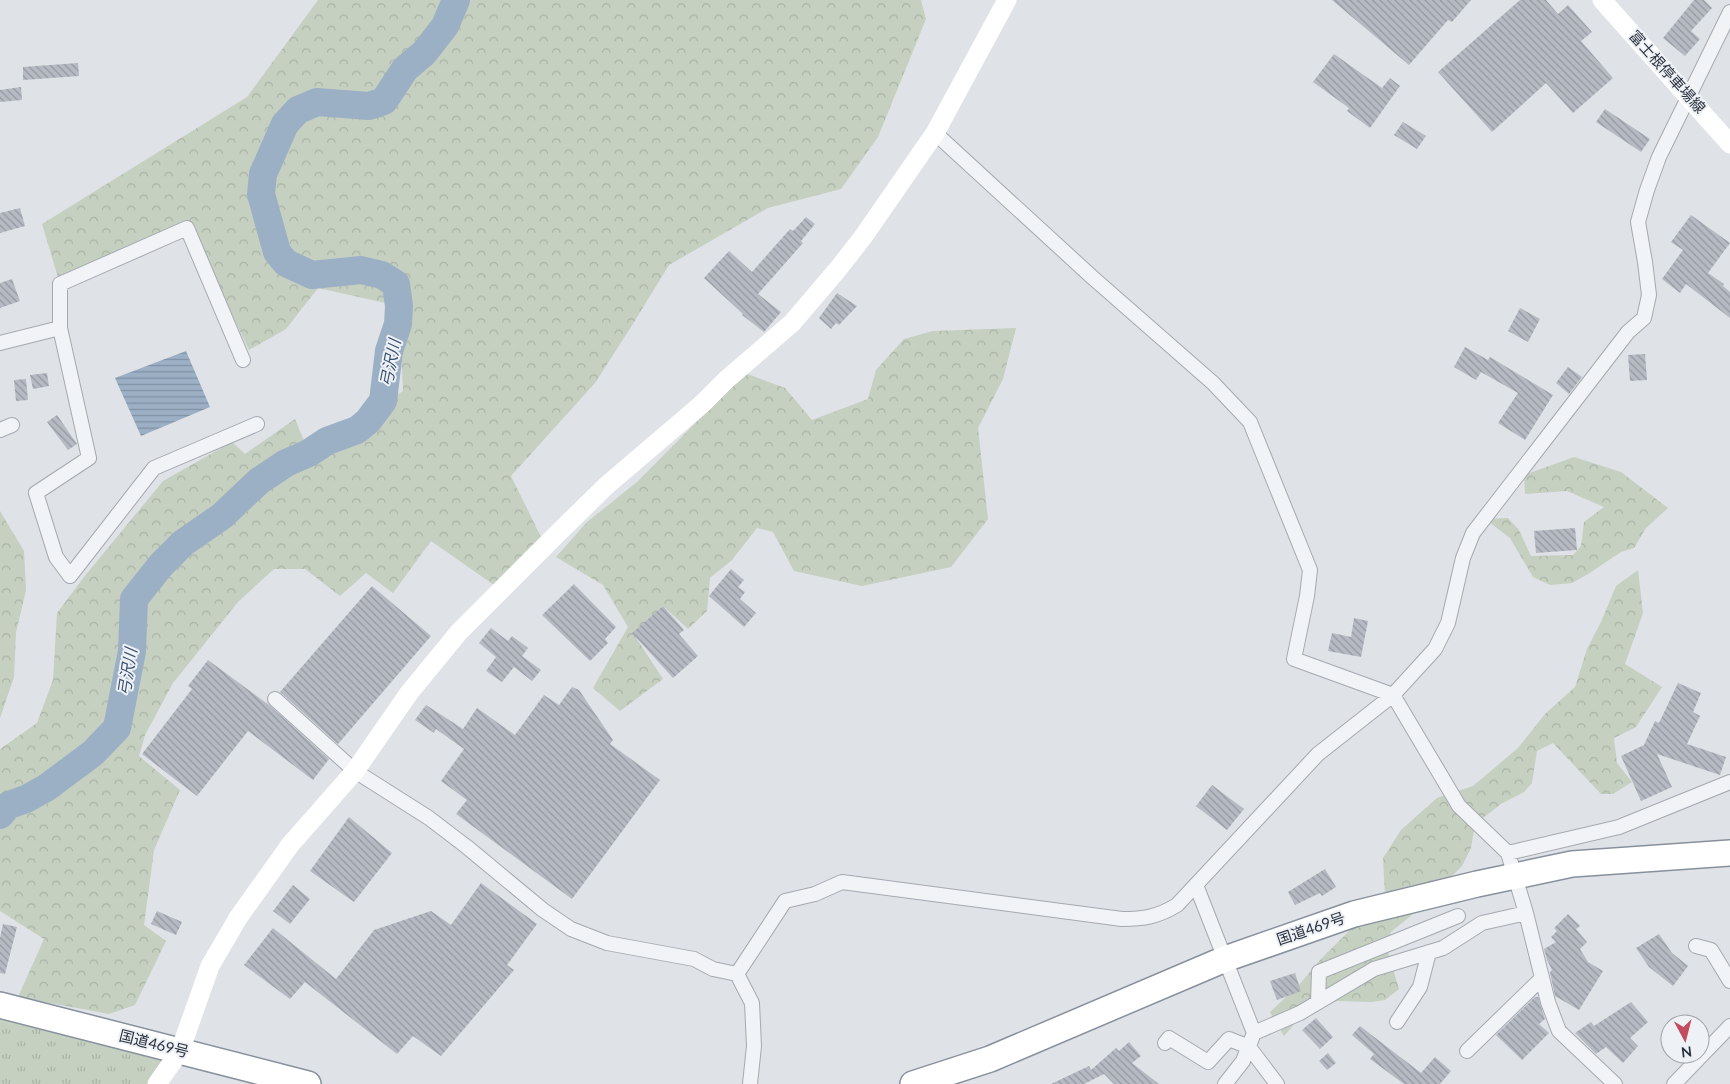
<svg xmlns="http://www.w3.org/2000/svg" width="1730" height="1084" viewBox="0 0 1730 1084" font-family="Lato,'Noto Sans JP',sans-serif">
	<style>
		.grass { fill: url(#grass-tufts) }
		.forest { fill: url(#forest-crowns) }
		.water { fill: url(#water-rules) }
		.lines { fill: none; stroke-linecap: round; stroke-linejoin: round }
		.river { stroke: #9cb0c5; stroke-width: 28 }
		.building { fill: url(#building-back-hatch) }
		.street-casing { stroke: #a5a9b1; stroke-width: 16 }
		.highway-casing { stroke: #87909d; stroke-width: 28 }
		.street { stroke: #f1f3f6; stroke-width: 14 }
		.secondary { stroke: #fff; stroke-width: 19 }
		.highway { stroke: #fff; stroke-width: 25 }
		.labels { text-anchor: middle; stroke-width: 4; stroke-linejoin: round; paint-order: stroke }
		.street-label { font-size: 15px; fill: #29303d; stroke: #eef1f5 }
		.water-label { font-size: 16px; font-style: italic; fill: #364f6e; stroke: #eef1f5 }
	</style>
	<defs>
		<pattern id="grass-tufts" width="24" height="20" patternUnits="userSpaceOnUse" patternTransform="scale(1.25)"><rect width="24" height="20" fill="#c5d0c0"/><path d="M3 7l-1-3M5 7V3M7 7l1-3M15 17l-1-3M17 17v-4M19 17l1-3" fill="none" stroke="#a9b3a6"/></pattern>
		<pattern id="forest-crowns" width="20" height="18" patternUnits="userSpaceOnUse" patternTransform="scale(1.25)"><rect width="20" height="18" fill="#c5d0c0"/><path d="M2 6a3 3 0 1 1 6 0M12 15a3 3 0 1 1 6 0" fill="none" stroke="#a9b3a6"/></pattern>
		<pattern id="water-rules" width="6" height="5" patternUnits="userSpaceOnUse" patternTransform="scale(1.25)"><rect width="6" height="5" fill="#9cb0c5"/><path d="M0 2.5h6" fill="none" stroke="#7f90a1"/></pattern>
		<pattern id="building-back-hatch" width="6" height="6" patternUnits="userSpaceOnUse" patternTransform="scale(1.25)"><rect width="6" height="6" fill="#b6bbc3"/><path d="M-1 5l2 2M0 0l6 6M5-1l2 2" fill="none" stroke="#9498a0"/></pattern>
	</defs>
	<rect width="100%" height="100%" fill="#dfe2e7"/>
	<path class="grass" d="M0 1013 180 1051 159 1084H0Z"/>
	<path class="forest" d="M318 0H921L926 19 878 137 841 189 768 208 669 265 631 327 595 383 511 476 541 537 494 585 431 541 393 593 366 573 340 596 305 569H274L238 602 173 683 145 735 139 756 180 790 154 850 144 925 166 941 135 1005 109 1014 18 997 44 939 0 911V749L37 723 53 680 57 613 84 577 163 481 232 442 245 454 295 419 309 453 403 391 399 306 318 288 286 329 249 350 190 227 60 284 42 224 247 97Z
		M1016 328 1003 379 978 428 988 519 951 567 862 586 794 571 773 532 757 528 732 560 710 578 707 611 688 629 663 606 633 633 663 679 620 711 593 688 628 627 603 585 556 557 587 522 637 482 745 373 785 388 812 420 868 399 876 370 904 339 933 331Z
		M1574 457 1621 472 1668 508 1646 528 1634 548 1621 552 1588 574 1572 583 1550 585 1533 577 1510 538 1485 519 1508 518 1519 530 1531 556 1573 555 1581 546 1584 522 1604 507 1567 491 1525 494 1524 475Z
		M0 511 24 551 26 590 16 633 14 677 0 718Z
		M1638 570 1643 613 1625 664 1662 687 1636 727 1614 738 1617 763 1632 782 1613 794H1601L1553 743 1537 751 1532 783 1524 792 1501 804 1475 824 1471 848 1462 866 1418 910 1391 932 1387 949 1399 989 1385 1000 1372 1002 1338 1001 1307 1009 1284 1036 1270 1012 1299 985 1319 961 1385 895 1383 858 1401 830 1437 798 1473 786 1518 748 1545 714 1575 687 1587 649 1601 622 1616 586Z"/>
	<path class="water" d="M186 351 210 407 141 436 115 378Z"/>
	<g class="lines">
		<path class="river" d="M0 815 9 805 26 799 46 788 93 753 117 728 132 651 134 599 161 565 183 543 222 516 259 481 286 463 309 453 327 441 357 430 368 421 383 401 389 351 398 324 399 306 396 284 382 275 361 270 312 275 286 263 277 252 261 194 263 174 285 124 298 110 317 102 369 106 384 101 405 69 424 53 445 26 456 0"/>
	</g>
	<path class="building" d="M1332 0H1471L1452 22 1448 20 1409 65Z
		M1520 0H1546L1558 14 1568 5 1592 32 1581 41 1613 78 1573 113 1546 83 1492 132 1438 72Z
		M1694 0H1704L1712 8 1691 31 1700 39 1685 56 1663 38Z
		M1334 54 1382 88 1390 78 1400 86 1370 128 1347 111 1349 108 1313 82Z
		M78 63 79 76 23 80V67Z
		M21 87 22 100 0 102V90Z
		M1605 109 1650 139 1641 152 1596 122Z
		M1403 122 1426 136 1417 149 1394 135Z
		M20 208 25 226 0 233V213Z
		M1691 215 1730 243 1708 273 1724 284 1723 286 1730 292V318L1686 284 1680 293 1662 279 1683 250 1671 242Z
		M806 217 815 224 801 241 803 243 758 294 781 312 764 332 742 315 743 314 704 278 729 251 752 272 790 229 793 231Z
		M12 279 20 301 0 308V283Z
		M837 293 857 306 839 325 836 323 831 329 819 318Z
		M1520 308 1540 319 1528 342 1508 331Z
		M1465 347 1488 360 1490 357 1553 395 1525 440 1498 423 1518 393 1481 372 1476 380 1454 367Z
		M1645 354 1647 380 1630 381 1628 355Z
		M1568 367 1582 377 1569 394 1556 383Z
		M47 373 49 386 33 389 30 375Z
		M26 379 28 400 16 401 14 380Z
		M57 415 77 444 68 450 47 422Z
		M1575 528 1577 550 1536 553 1534 531Z
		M731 569 744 580 738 587 745 592 740 599 756 613 744 627 709 596Z
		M574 584 616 627 605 639 608 643 590 661 542 615Z
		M372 586 431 636 338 744 280 692Z
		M663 606 684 630 679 634 698 656 673 678 632 633Z
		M1354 618 1368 621 1361 657 1328 651 1332 633 1351 637Z
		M491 628 508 641 512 636 528 648 522 656 541 670 532 681 514 667 502 682 486 671 496 657 479 643Z
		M208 660 269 705 329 759 313 780 248 731 197 796 142 754 192 689 188 686Z
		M1678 683 1701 693 1693 712 1700 716 1687 744 1726 757 1720 775 1657 754 1672 787 1641 801 1621 756 1644 745 1655 721 1659 723Z
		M572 687 579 690 613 740 610 744 660 780 572 899 456 814 467 800 441 781 464 749 436 729 434 733 415 720 426 705 463 729 477 708 515 735 544 695 559 705Z
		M1212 785 1244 809 1227 830 1196 806Z
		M349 817 392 853 354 902 310 871Z
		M1325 869 1336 887 1322 896 1320 893 1295 905 1288 892Z
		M481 883 537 924 507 965 514 970 441 1056 413 1036 397 1054 305 982 290 999 244 965 273 928 336 979 374 930 431 911 451 925Z
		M293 885 310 899 290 924 273 911Z
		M157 911 182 922 176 935 151 924Z
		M1568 914 1580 926 1576 929 1587 942 1580 949 1588 962 1603 971 1579 1010 1555 996 1550 972 1552 970 1547 960 1544 949 1556 942 1551 937 1557 931 1554 928Z
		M3 924 17 927 5 974 0 973V938Z
		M1659 934 1672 953 1688 966 1673 986 1649 967 1636 948Z
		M1295 973 1301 991 1277 1000 1270 981Z
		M1535 997H1538L1545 1019 1539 1024 1549 1033 1522 1060 1496 1035Z
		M1631 1002 1648 1022 1630 1038 1638 1046 1623 1063 1606 1047 1596 1054 1575 1033 1591 1022 1594 1026Z
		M1316 1018 1333 1037 1320 1049 1302 1030Z
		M1360 1026 1421 1073 1435 1057 1451 1071 1440 1084H1404L1370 1059 1374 1054 1352 1035Z
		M1129 1042 1141 1056 1132 1063 1159 1084H1114L1104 1074 1084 1084H1051L1089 1066 1091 1070 1116 1048 1119 1051Z
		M1328 1053 1336 1063 1327 1070 1319 1061Z"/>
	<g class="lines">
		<defs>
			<path id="street" d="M935 133 1092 277 1213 383 1250 422 1310 570 1307 596 1294 659 1393 695 1459 806 1508 853 1526 913 1548 1002 1559 1031 1615 1084
				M0 343 60 328
				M243 360 187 228 60 284V328L89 458 36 493 56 557 70 576 154 468 257 424
				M0 430 12 425
				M275 699 355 771 429 818 467 847 543 910 571 929 607 943 694 959 713 969 737 974 752 1003 754 1046 750 1084
				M1508 853 1619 827 1730 782
				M1196 885 1254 1033
				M1696 946 1711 950 1730 981
				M737 974 785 901 815 894 842 882 1122 919C1144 919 1157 917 1177 905L1318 754 1393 695 1435 649 1448 623 1463 558 1473 533 1628 332 1644 318 1649 295 1645 262 1638 222 1647 190 1659 157 1730 12
				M1318 1002 1319 972 1458 916
				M1397 1022 1420 987 1429 952
				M1165 1043 1169 1038 1208 1062 1229 1039 1249 1047 1277 1084
				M1467 1051 1541 979
				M1225 1084 1243 1061 1254 1033 1300 1013 1374 969 1443 948 1482 923 1526 913
				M1674 1084 1730 1026"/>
			<path id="highway" d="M0 1005 308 1084
				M913 1084 990 1059 1225 959 1354 914 1477 884 1572 864 1730 853"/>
		</defs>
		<use href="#street" class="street-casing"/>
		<use href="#highway" class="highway-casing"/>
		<use href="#street" class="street"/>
		<path class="secondary" d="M1602 0 1730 144
			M157 1084 180 1051 210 966 238 918 290 845 355 771 409 693 459 632 557 534 606 486 702 404 726 380 792 323 838 269 863 237 935 133 1007 0"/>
		<use href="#highway" class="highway"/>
	</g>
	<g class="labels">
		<g class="street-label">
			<text transform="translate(1667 72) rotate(48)" y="5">富士根停車場線</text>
			<text transform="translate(1311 929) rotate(-19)" y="5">国道469号</text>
			<text transform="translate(154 1044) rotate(14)" y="5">国道469号</text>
		</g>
		<g class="water-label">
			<text transform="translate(390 363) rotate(-79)" y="6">弓沢川</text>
			<text transform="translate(127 672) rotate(-81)" y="6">弓沢川</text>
		</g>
	</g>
	<g transform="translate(1685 1039) rotate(173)"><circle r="24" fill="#eef1f5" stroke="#9fa4ab"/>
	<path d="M0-4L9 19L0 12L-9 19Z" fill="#c54b5e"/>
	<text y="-8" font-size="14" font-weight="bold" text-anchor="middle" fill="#29303d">N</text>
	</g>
</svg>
